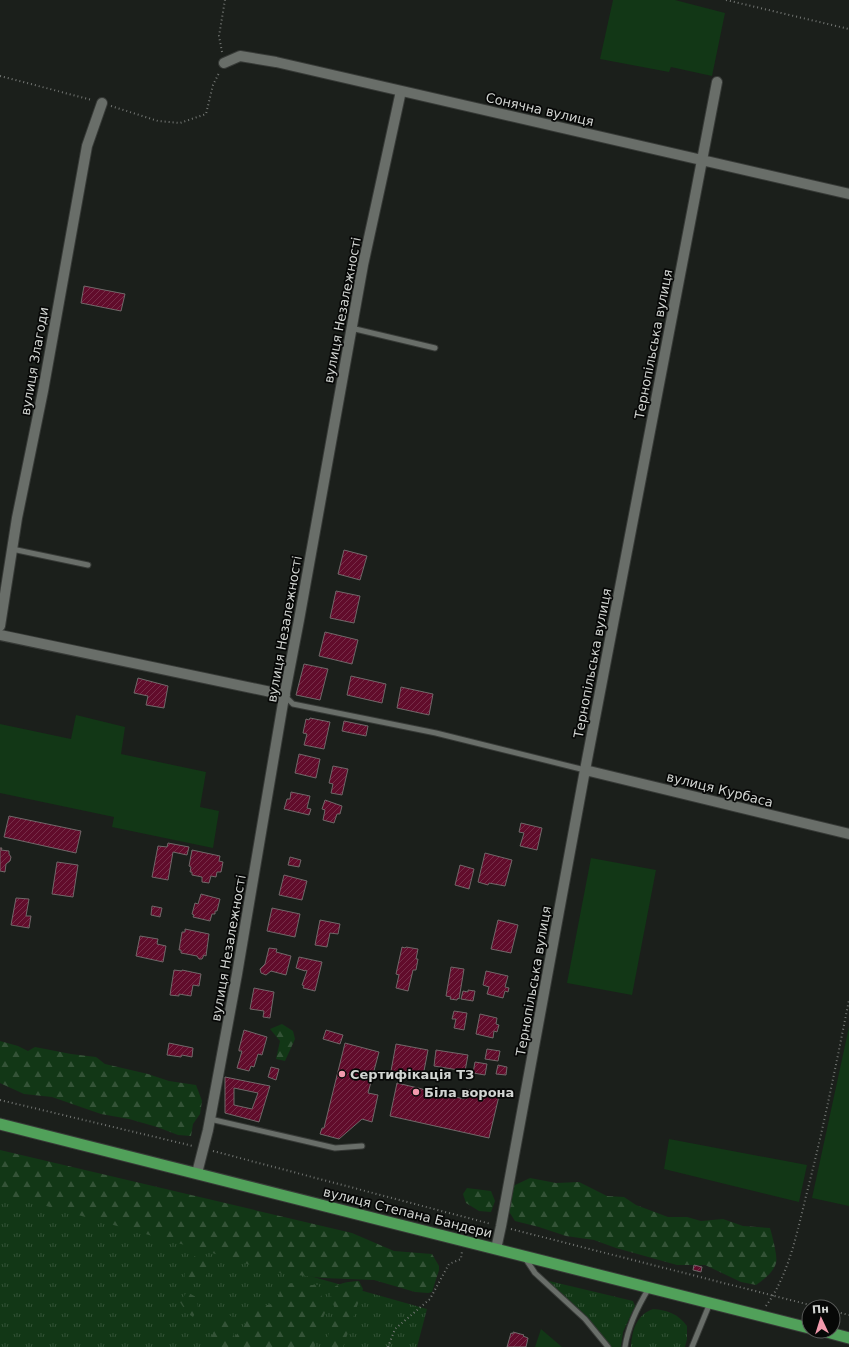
<svg xmlns="http://www.w3.org/2000/svg" width="849" height="1347" viewBox="0 0 849 1347" font-family="'DejaVu Sans',sans-serif">
	<style>
		.grass { fill: url(#grass-tufts) }
		.forest { fill: url(#forest-firs) }
		.garden { fill: #123716 }
		.building { fill: url(#building-hatch); stroke: #706869; fill-rule: evenodd }
		.lines { fill: none; stroke-linecap: round; stroke-linejoin: round }
		.service-casing { stroke: #373a37; stroke-width: 7 }
		.minor-casing { stroke: #373a37; stroke-width: 12 }
		.trunk-casing { stroke: #373a37; stroke-width: 13 }
		.path { stroke: #737673; stroke-width: 2; stroke-dasharray: 1 3; stroke-linecap: butt }
		.service { stroke: #696e69; stroke-width: 5 }
		.minor { stroke: #696e69; stroke-width: 10 }
		.trunk { stroke: #51a15a; stroke-width: 11 }
		.poi-dot { fill: #f29aad; stroke: #070807; stroke-width: 1.5 }
		.labels { text-anchor: middle; stroke-width: 3.5; stroke-linejoin: round; paint-order: stroke }
		.street-label { font-size: 13px; fill: #d2d5d2; stroke: #070807 }
		.poi-label { font-size: 13px; font-weight: bold; fill: #d2d5d2; stroke: #070807; text-anchor: start }
	</style>
	<defs>
		<pattern id="grass-tufts" width="24" height="20" patternUnits="userSpaceOnUse"><rect width="24" height="20" fill="#123716"/><path d="M3 7l-1-3M5 7V3M7 7l1-3M15 17l-1-3M17 17v-4M19 17l1-3" fill="none" stroke="#345337"/></pattern>
		<pattern id="forest-firs" width="22" height="20" patternUnits="userSpaceOnUse"><rect width="22" height="20" fill="#123716"/><path d="M5 1l3.5 6h-7zM16 11l3.5 6h-7z" fill="#345337"/></pattern>
		<pattern id="building-hatch" width="6" height="6" patternUnits="userSpaceOnUse"><rect width="6" height="6" fill="#610c2b"/><path d="M-1 1l2-2M0 6l6-6M5 7l2-2" fill="none" stroke="#772e49"/></pattern>
	</defs>
	<rect width="100%" height="100%" fill="#1b1f1b"/>
	<path class="grass" d="M0 1190 65 1207 427 1309 417 1347H0Z
		M545 1280 633 1301 635 1306 623 1332 621 1347H610Z
		M653 1309C668 1310 678 1314 687 1326V1339L685 1347H631C632 1331 636 1315 653 1309Z"/>
	<path class="forest" d="M282 1024 293 1031 295 1039 285 1061 276 1059 280 1041 270 1029Z
		M0 1041 18 1046 28 1051 35 1047 71 1054 96 1057 105 1064 148 1074 169 1081 196 1085 202 1101 200 1114 193 1124 191 1136 178 1135 157 1127 129 1119 101 1114 52 1097 24 1094 2 1084 0 1083Z
		M0 1150 352 1233 394 1251 432 1254 439 1266V1270L432 1292 428 1293 415 1292 374 1280 322 1278 273 1272 206 1251 0 1193Z
		M530 1178 556 1183 579 1182 607 1196 624 1197 636 1205 668 1217H687L701 1221 723 1219 743 1226 770 1228C772 1235 778 1257 776 1263 773 1273 763 1280 756 1285L741 1282 705 1265H677L616 1248 594 1240 566 1236 539 1227 515 1221 508 1210 513 1186Z
		M467 1188 491 1191 495 1201 491 1212 479 1211 466 1203 463 1194Z
		M196 1255 208 1257C211 1270 208 1275 198 1283L185 1279C184 1267 187 1263 196 1255Z
		M359 1281 363 1289 343 1347H324L336 1314 330 1292C336 1282 348 1282 359 1281Z
		M300 1282 309 1285H318L326 1310 323 1318V1329L314 1347H212L209 1342 223 1311 237 1320 233 1331 234 1338 244 1326 248 1314 253 1309 271 1304 279 1296 280 1288 285 1284Z
		M187 1292 196 1297 198 1308 193 1317 187 1313 180 1302Z"/>
	<path class="garden" d="M613 0H675L725 13 712 76 671 67 669 72 600 59Z
		M76 715 125 727 121 754 206 772 200 807 219 811 213 848 112 827 114 817 0 793V724L71 739Z
		M591 858 656 870 632 995 567 983Z
		M849 1027V1206L812 1198Z
		M669 1139 807 1165 799 1202 664 1169Z
		M541 1329 562 1347H535Z"/>
	<path class="building" d="M84 286 125 294 121 311 81 303Z
		M344 550 367 556 360 580 338 574Z
		M336 591 360 596 354 623 330 618Z
		M325 632 358 640 352 664 319 656Z
		M304 664 328 669 320 700 296 695Z
		M351 676 386 684 382 703 347 695Z
		M138 678 168 686 164 708 146 705 148 696 134 693Z
		M401 687 433 694 429 715 397 708Z
		M310 718 330 722 324 749 304 745 307 734 303 733 306 719 309 720Z
		M344 721 368 726 366 736 342 731Z
		M299 754 320 759 316 778 295 773Z
		M333 766 348 769 342 795 331 793 333 784 329 783Z
		M291 792 310 796 307 808 311 809 309 815 284 809 287 799H290Z
		M325 800 342 806 340 814H337L334 823 323 820 325 810 322 809Z
		M9 816 81 831 76 853 4 837Z
		M521 823 542 828 537 850 520 846 524 833 519 832Z
		M168 843 189 847 187 855 173 852 168 880 152 877 158 846 167 847Z
		M0 848H2L1 850 9 851V854L11 857 10 861 6 864 5 872 0 871Z
		M192 850 220 856 219 861 223 862 221 872H217L216 877 211 876 209 883 202 882V877L192 875V872H190L191 867 189 866Z
		M485 853 512 860 505 886 489 883 488 885 478 882Z
		M290 857 301 860 299 867 288 865Z
		M57 862 78 865 73 897 52 894Z
		M460 865 474 869 469 889 455 885Z
		M284 875 307 881 302 900 279 895Z
		M201 894 220 899 217 911H215V914H212L210 921 193 917 194 915 192 914 195 903 198 904Z
		M16 898 29 899 26 916H31L29 928 11 925Z
		M152 906 162 908 160 917 151 915Z
		M272 908 300 914 295 937 267 931Z
		M320 920 340 924 338 934 330 933 327 947 315 945Z
		M498 920 518 925 511 953 491 949Z
		M185 929 209 934 206 956 204 955 202 959H199L197 956 181 953V950H179L182 932H185Z
		M140 936 158 939 157 944 166 946 163 962 136 956Z
		M402 947 405 948 406 947 418 949 416 959H418L416 970H413L408 991 396 988 399 975 396 974Z
		M269 948 277 949 276 952 291 956 286 975 271 971 266 975 261 973 260 969 265 964Z
		M299 957 322 962 315 991 303 988 304 986 302 985 307 971 305 970V971L296 968Z
		M451 967 464 969 459 999 458 998 457 1000 450 999 451 997 446 996Z
		M174 970 182 971V970L201 974 199 986 193 985 191 996 179 994V996L170 995Z
		M486 971 508 976 505 987 509 988 508 992 505 991 503 998 487 994 489 987 483 985Z
		M254 988 274 992 270 1018 263 1017 264 1011 250 1009Z
		M468 990 475 991 473 1001 461 999 463 991 468 992Z
		M454 1011 467 1013 464 1030 454 1028 456 1019H452Z
		M480 1014 497 1018 496 1024 499 1025 497 1032 494 1031 493 1038 476 1034Z
		M244 1030 267 1037 262 1055 258 1054 254 1067 251 1066 249 1071 237 1068 242 1051H239V1049Z
		M326 1030 343 1035 340 1044 323 1039Z
		M169 1043 193 1048 192 1057 182 1055 181 1057 167 1055Z
		M345 1043 379 1052 368 1093 378 1095 372 1122 362 1119 339 1139 320 1134 322 1128H324Z
		M396 1044 428 1050 423 1076 391 1071Z
		M487 1049 500 1051 498 1061 485 1059Z
		M436 1050 468 1055 465 1071 434 1066Z
		M475 1062 487 1064 485 1075 473 1073Z
		M498 1065 507 1067 506 1075 496 1074Z
		M271 1067 279 1069 276 1080 268 1077Z
		M225 1077 270 1086 259 1122 225 1113ZM234 1088 258 1093 252 1109 234 1105Z
		M397 1083 464 1099 466 1089 499 1096 489 1138 390 1116Z
		M694 1265 702 1267 701 1272 693 1270Z
		M513 1332 524 1335 523 1336 528 1338 526 1347H507L511 1333 513 1334Z"/>
	<g class="lines">
		<defs>
			<path id="service" d="M351 328 435 348
				M12 549 88 565
				M285 696 293 704 436 733 585 770
				M210 1119 335 1148 362 1146
				M525 1258 535 1273 585 1319 608 1347
				M625 1347C628 1326 638 1306 649 1288
				M692 1347 710 1303"/>
			<path id="minor" d="M224 63 240 56 276 62 849 194
				M0 626 17 518 43 391 87 146 102 103
				M0 635 285 695
				M585 770 849 834
				M197 1173 208 1130 237 974 283 703 299 620 363 265 401 91
				M496 1249 501 1226 585 770 717 82"/>
			<path id="trunk" d="M0 1124 809 1328
				M823 1331 849 1338"/>
		</defs>
		<use href="#service" class="service-casing"/>
		<use href="#minor" class="minor-casing"/>
		<use href="#trunk" class="trunk-casing"/>
		<path class="path" d="M726 0 849 29
			M222 52 219 36 225 0
			M0 76 92 100
			M111 106 158 121 180 123 206 114 213 85 219 73
			M0 1100 193 1146
			M213 1151 491 1224
			M511 1229 818 1307
			M766 1306C789 1274 797 1233 806 1196 823 1131 836 1065 849 1000
			M833 1311 849 1315
			M388 1347 395 1329 430 1299 449 1264 461 1259 462 1251"/>
		<use href="#service" class="service"/>
		<use href="#minor" class="minor"/>
		<use href="#trunk" class="trunk"/>
	</g>
	<g class="poi-dot">
		<circle cx="342" cy="1074" r="4"/>
		<circle cx="416" cy="1092" r="4"/>
	</g>
	<g class="labels">
		<g class="street-label">
			<text transform="translate(540 109) rotate(13)" y="5">Сонячна вулиця</text>
			<text transform="translate(342 310) rotate(-79)" y="5">вулиця Незалежності</text>
			<text transform="translate(653 344) rotate(-79)" y="5">Тернопільська вулиця</text>
			<text transform="translate(34 361) rotate(-80)" y="5">вулиця Злагоди</text>
			<text transform="translate(284 629) rotate(-80)" y="5">вулиця Незалежності</text>
			<text transform="translate(592 663) rotate(-79)" y="5">Тернопільська вулиця</text>
			<text transform="translate(720 789) rotate(14)" y="5">вулиця Курбаса</text>
			<text transform="translate(228 948) rotate(-80)" y="5">вулиця Незалежності</text>
			<text transform="translate(533 981) rotate(-80)" y="5">Тернопільська вулиця</text>
			<text transform="translate(408 1212) rotate(14)" y="5">вулиця Степана Бандери</text>
		</g>
		<g class="poi-label">
			<text x="350" y="1079">Сертифікація ТЗ</text>
			<text x="424" y="1097">Біла ворона</text>
		</g>
	</g>
	<g transform="translate(821 1319) rotate(356)"><circle r="19" fill="#070807" stroke="#585a58"/>
	<path d="M0-3L7 15L0 10L-7 15Z" fill="#f29aad"/>
	<text y="-6" font-size="11" font-weight="bold" text-anchor="middle" fill="#d2d5d2">Пн</text>
	</g>
</svg>
